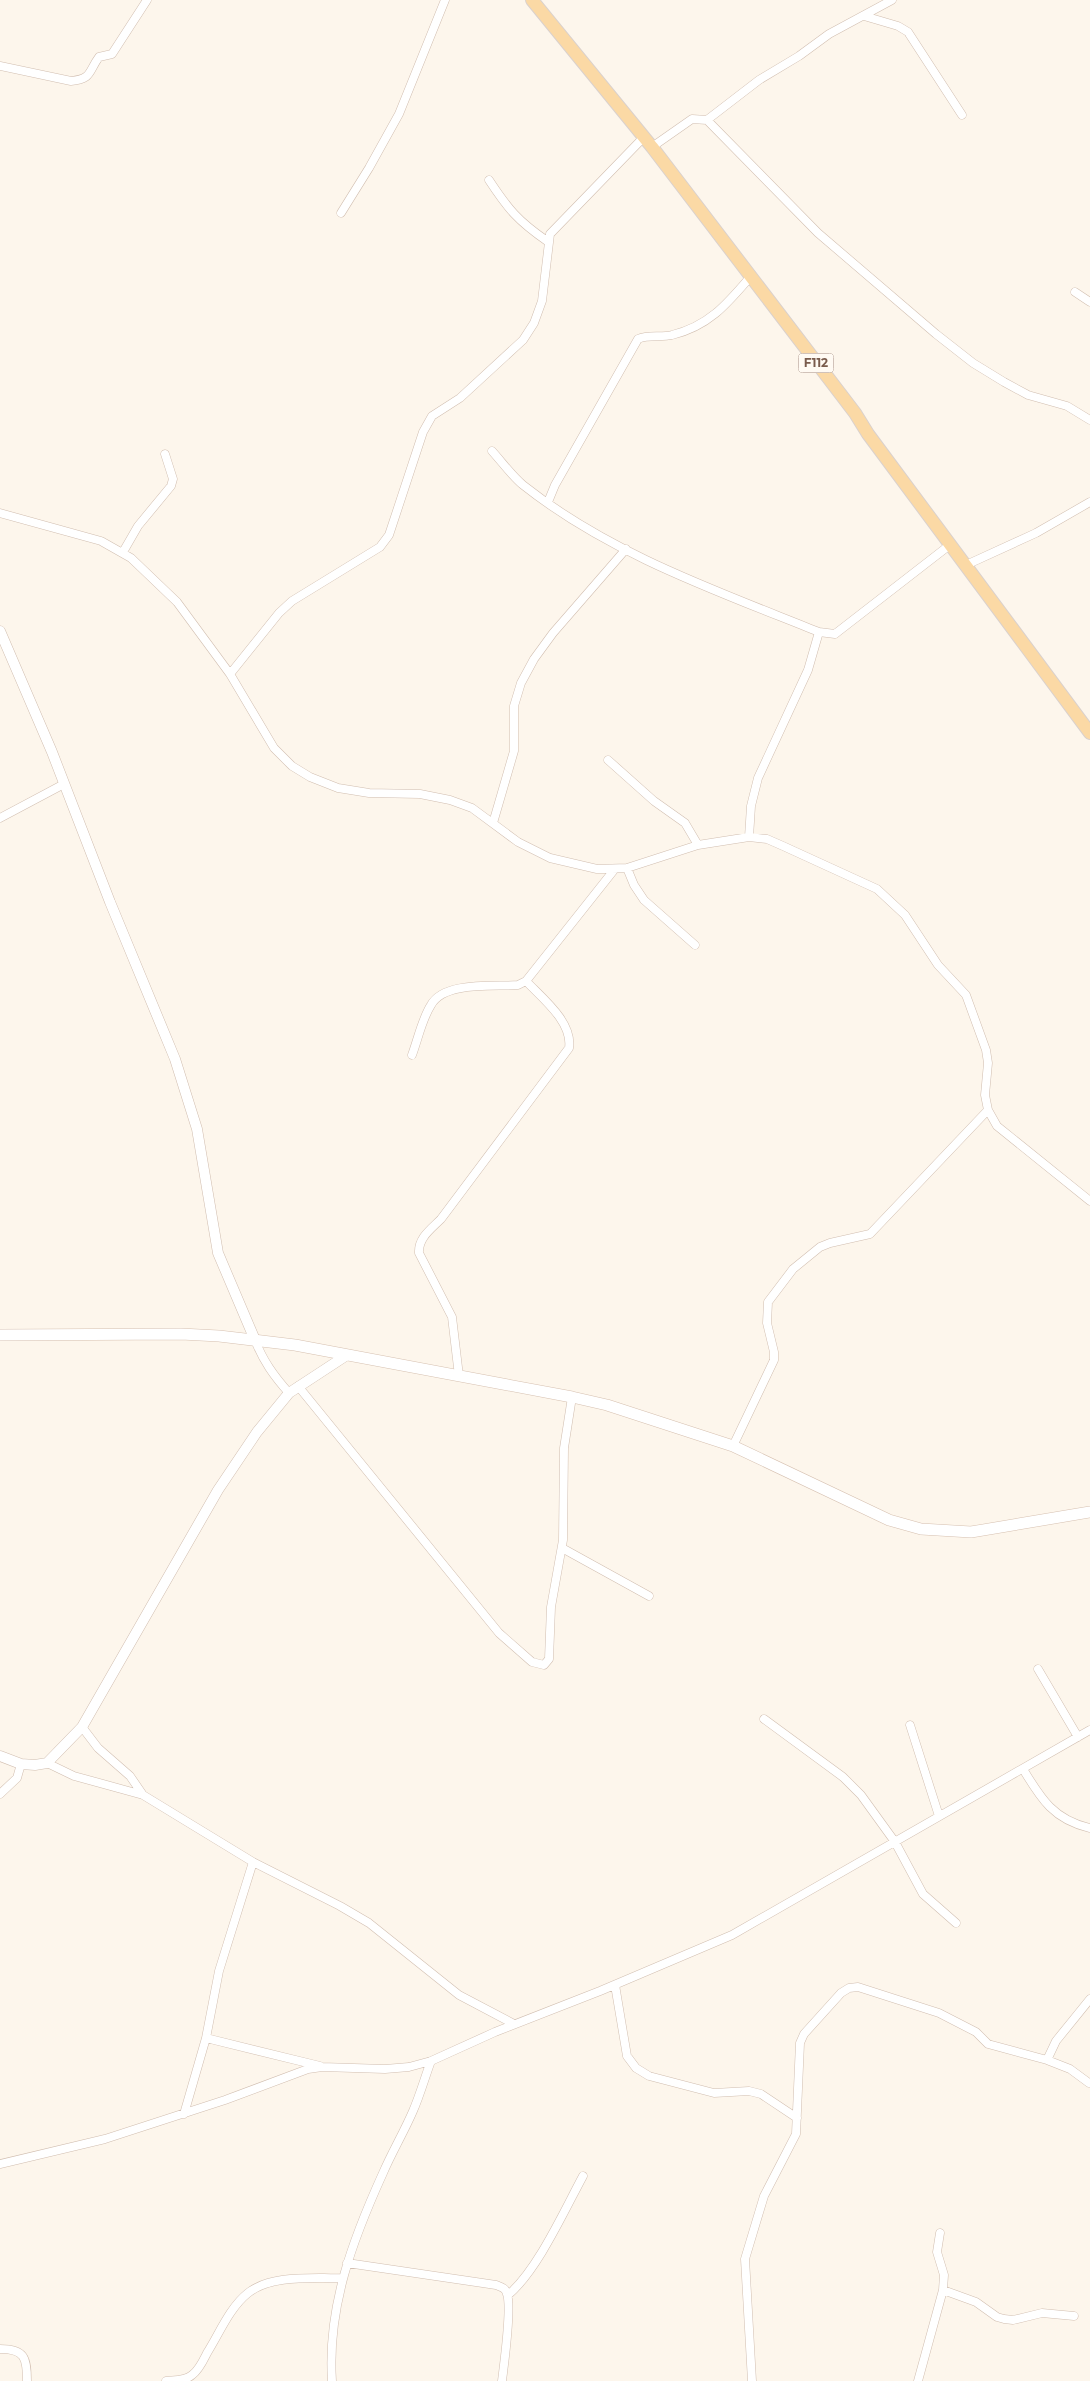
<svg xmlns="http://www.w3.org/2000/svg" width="1090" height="2381" viewBox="0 0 1090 2381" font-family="Montserrat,sans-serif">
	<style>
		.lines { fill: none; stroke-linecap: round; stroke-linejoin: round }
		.minor-casing { stroke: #d1beb0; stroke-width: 9 }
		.tertiary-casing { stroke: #d1beb0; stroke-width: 11 }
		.secondary-casing { stroke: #d6c0b0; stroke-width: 12 }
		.primary-casing { stroke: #dad1cd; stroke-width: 14 }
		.minor { stroke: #fff; stroke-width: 8 }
		.tertiary { stroke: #fff; stroke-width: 10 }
		.secondary { stroke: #fff; stroke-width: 11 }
		.primary { stroke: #fbd9a5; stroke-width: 12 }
		.labels { text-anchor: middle; stroke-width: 5; stroke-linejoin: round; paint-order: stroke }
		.shield { fill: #fffaf3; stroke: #a28b7f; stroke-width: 1 }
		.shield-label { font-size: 12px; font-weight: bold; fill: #7a5c4d }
	</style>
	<rect width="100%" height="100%" fill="#fdf6ec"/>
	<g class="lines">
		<defs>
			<path id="minor" d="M864 16 898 26 908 32 962 115
				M0 66 71 81C92 79 88 72 99 57L112 54 147 0
				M707 120 818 233 936 334 973 363 1004 382 1028 395 1067 406 1090 420
				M652 147 692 119 707 120 759 80 799 56 829 34 892 0
				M489 180C508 209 518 221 547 241
				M341 213 369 168 399 114 445 0
				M1075 292 1090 302
				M492 451C502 462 512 476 523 485 610 554 717 591 819 632L835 634 951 544
				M548 502 555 485 638 339C649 334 661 338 672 335 709 326 727 304 751 276
				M0 513 101 541 131 558 177 602 230 674 274 748 292 766 310 777 338 788 369 793 420 794 450 800 472 808 518 842 550 858 597 869 627 868 698 845 749 837 767 839 783 846 877 889 905 915 938 965 966 995 986 1050 988 1063 985 1095 988 1110 997 1126 1090 1201
				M123 552 138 526 171 486 173 479 165 454
				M966 565 1036 533 1090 502
				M230 674 279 613 292 601 380 547 389 535 423 432 432 416 460 398 523 340 534 323 542 301 550 234 644 137
				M608 760 654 801 685 823 698 845
				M0 818 64 784
				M493 823 514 751V706L521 683 534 659 553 633 626 549
				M749 837 751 806 758 778 808 670 819 632
				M627 868 634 885 644 900 695 945
				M412 1055C418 1039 422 1019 431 1005 444 981 494 987 518 985L526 981 614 870
				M255 1340C263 1361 274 1376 289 1393
				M459 1376 452 1317 419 1253C418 1238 431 1229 441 1219L569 1048C573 1022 542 998 526 981
				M298 1386 499 1633 532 1662 544 1665 549 1659 551 1607 563 1540 564 1448 572 1397
				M733 1446 774 1360V1352L767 1323 768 1302 793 1269 820 1247 830 1243 870 1234 988 1110
				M562 1548 649 1596
				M1038 1669 1078 1737
				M764 1719 843 1777 861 1795 895 1842 923 1894 956 1923
				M910 1725 939 1816
				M82 1727 98 1748 130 1776 143 1795
				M47 1763 74 1776 143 1795 253 1862 340 1906 369 1923 459 1995 514 2024
				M1023 1769C1041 1799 1054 1820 1090 1828
				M0 1794 17 1778 21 1764
				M615 1985 627 2056 636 2068 649 2076 714 2093 749 2091 761 2094 797 2118
				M206 2038 320 2066
				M1047 2060 1056 2041 1090 1999
				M184 2114 206 2038 219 1971 253 1862
				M0 2164 105 2139 225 2100 308 2069 322 2067 385 2069 409 2067 431 2061 495 2032 600 1991 732 1935 1090 1730
				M347 2263 496 2285C501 2287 506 2288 507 2294 512 2308 504 2364 502 2381
				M943 2290 976 2302 997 2317 1004 2319 1013 2320 1042 2313 1074 2316
				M508 2295C537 2271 564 2211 583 2176
				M0 2349C25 2349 27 2358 27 2381
				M166 2381C175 2380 185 2381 192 2375 199 2370 203 2361 207 2353 219 2334 230 2307 248 2293 272 2274 314 2279 342 2278
				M332 2381C327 2307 353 2239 383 2173 392 2152 404 2132 413 2111 420 2095 425 2077 431 2061
				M752 2381 745 2259 764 2196 796 2134 800 2043 804 2034 841 1993 849 1988 858 1987 939 2013 976 2032 988 2044 1047 2060 1070 2069 1089 2083
				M918 2381 943 2290 944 2275 937 2252 940 2233"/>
			<path id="tertiary" d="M0 631 52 752 110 902 175 1059 197 1129 218 1253 255 1340
				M0 1756 21 1764 35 1765 47 1763 82 1727 218 1490 257 1432 289 1393 347 1355"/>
			<path id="secondary" d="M0 1335 181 1334 219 1336 295 1345 572 1397 607 1405 733 1446 889 1520 921 1529 971 1532 1090 1512"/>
			<path id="primary" d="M532 0 652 147 855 413 868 434 1090 733"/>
		</defs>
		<use href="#minor" class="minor-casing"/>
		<use href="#tertiary" class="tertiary-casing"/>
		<use href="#secondary" class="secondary-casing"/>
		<use href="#primary" class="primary-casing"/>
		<use href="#minor" class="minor"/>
		<use href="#tertiary" class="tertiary"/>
		<use href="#secondary" class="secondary"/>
		<use href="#primary" class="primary"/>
	</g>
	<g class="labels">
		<rect class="shield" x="798.5" y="353.5" width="35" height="19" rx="4"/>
		<g class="shield-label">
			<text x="816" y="367">F112</text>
		</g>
	</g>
</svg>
